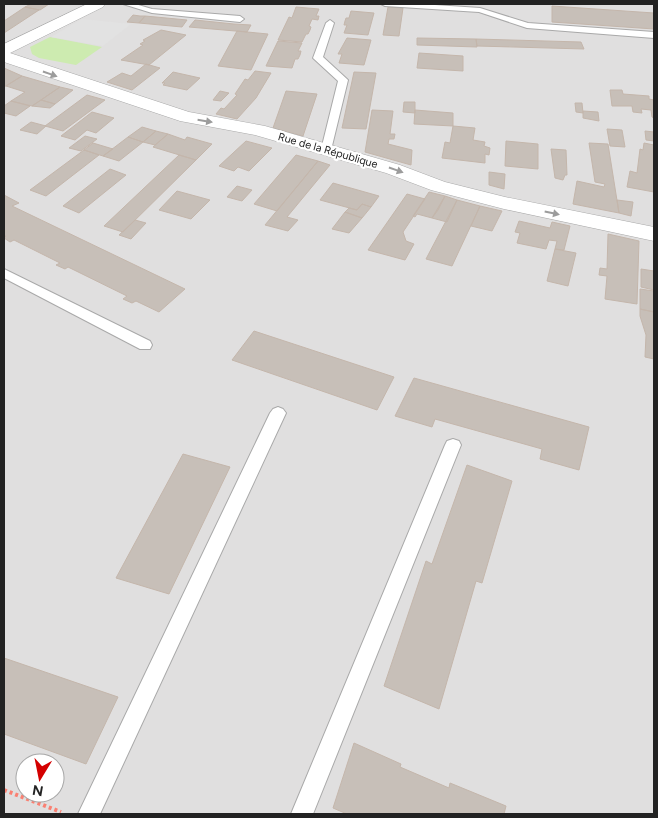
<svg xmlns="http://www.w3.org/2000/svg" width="658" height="818" viewBox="0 0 658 818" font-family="Figtree,sans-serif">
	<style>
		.residential { fill: #e0dfdf; fill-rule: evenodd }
		.grass { fill: #cdebb0 }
		.parking { fill: #e2e2e2 }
		.building { fill: #c7bfb8; stroke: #c4b6ab }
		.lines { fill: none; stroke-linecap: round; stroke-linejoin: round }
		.service-casing { stroke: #a9a9a9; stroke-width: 2 }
		.minor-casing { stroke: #a9a9a9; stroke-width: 1 }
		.path { stroke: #fa8072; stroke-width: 4; stroke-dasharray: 3 3; stroke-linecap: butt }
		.service { fill: #fff; fill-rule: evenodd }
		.minor { fill: #fff; fill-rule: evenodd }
		.oneway { fill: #9c9c9c }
		.labels { text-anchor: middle; stroke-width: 4.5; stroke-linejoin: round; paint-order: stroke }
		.far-street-label { font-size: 11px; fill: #222; stroke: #fff }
	</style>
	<rect width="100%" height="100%" fill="#f2efe9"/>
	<path class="residential" d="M4 4H654V814H4ZM25 763H55V793H25Z"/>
	<path class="grass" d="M50 37 102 47 76 65 39 58 32 54 30 47Z"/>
	<path class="parking" d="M82 19 131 24 103 46 51 37Z"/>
	<path class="building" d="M31 4H49L40 10 25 7Z
		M552 6 654 13V29L552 22Z
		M25 7 39 10 4 33V21Z
		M296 7 319 9 316 16H319L318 20 312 19 309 26 311 27 310 30 308 34H306L302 42 278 40 289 17 292 18Z
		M388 7 403 8 399 36 383 35Z
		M351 11 374 13 368 35 344 33 347 25H344L345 21 346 18H349Z
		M133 15 140 16H145L139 23 127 22Z
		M145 16 156 17 187 20 182 27 139 23Z
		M195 20 234 24 251 25 247 32 189 27Z
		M161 30 186 35 149 65 121 60 143 45 140 44 145 41 143 40Z
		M237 31 268 34 251 70 218 66Z
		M347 38 371 40 364 65 339 63 342 54H338Z
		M417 38 476 39 477 47 417 45Z
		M476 39 581 42 584 49 477 46Z
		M278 41 302 43 298 51H301L300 55 298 59H295L292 68 266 66Z
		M419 53 463 56V71L417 68Z
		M146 64 160 68 132 90 107 82 122 73 131 76Z
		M4 68 22 76 4 87Z
		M255 71 271 73 256 98 237 119 216 114 221 108 224 109 237 95 235 94 245 79 248 80Z
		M173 72 200 78 187 90 163 85 165 83H162Z
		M354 72 376 73 366 129 342 128Z
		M22 76 60 87 32 106 11 101 25 92 6 86Z
		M60 87 73 90 55 104 41 100Z
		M610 90H622L623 94 649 96V99L654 100V118L652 117 651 110 641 109 642 113 633 112 632 106H612Z
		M220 91 229 93 221 101 213 100Z
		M286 91 317 94 303 136 273 128Z
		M87 95 105 100 63 131 45 126Z
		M41 100 55 104 50 108 32 106Z
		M11 101 30 106 16 116 4 113V106Z
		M404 102H415V113L403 112Z
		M575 103H582L583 113 576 112Z
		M372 110 393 111 390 134H395L394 139H389L388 144 412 150 411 165 365 152Z
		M415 110 453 113V126L414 124Z
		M583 111 598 112 599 121 583 118Z
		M92 112 114 118 96 133 87 130 75 140 61 136Z
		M31 122 46 126 37 134 20 130Z
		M453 126 475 128 473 140 485 142 484 146 490 148 489 155 485 154V163L442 158 445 142 450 143Z
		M142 127 156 131 143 142 128 137Z
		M607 129 622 130 625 147 610 146Z
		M156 131 168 134 155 145 143 142Z
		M645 131 654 132V141L646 140Z
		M168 134 185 140 187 137 212 144 196 160 153 147Z
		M85 136 97 139 81 151 69 148Z
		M128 137 143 142 119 161 103 156Z
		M246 141 272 148 249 171 238 167 234 171 219 166Z
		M506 141 538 144V169L505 166Z
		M93 143 113 149 103 156 84 150Z
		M589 143 608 144 619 213 573 204 577 181 604 187 605 184 595 182Z
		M644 143 654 145V192L627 187 630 171 637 173 640 149 643 150Z
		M551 149 566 150 567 175H565L563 180 555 178Z
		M84 150 99 155 46 196 30 190Z
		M179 155 196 160 123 232 104 226Z
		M296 155 318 161 277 211 254 204Z
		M318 161 330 165 287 217 298 220 288 231 265 225Z
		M110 169 126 175 79 213 63 206Z
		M489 172 505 174 504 189 489 185Z
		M333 183 379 196 371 207 362 204 357 210 320 200Z
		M237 186 252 190 242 201 227 197Z
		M177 191 210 200 191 219 159 210Z
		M429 192 445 196 438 210 432 218 417 214 415 217 413 216Z
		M407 194 425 199 403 232 406 241 414 244 405 260 368 250Z
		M4 195 19 203 12 206 185 289 159 312 136 301 132 303 123 299 127 296 68 267 65 269 56 265 60 263 14 240 10 242 4 238 6 236 4 235Z
		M445 196 457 200 447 222 432 218Z
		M457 200 480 206 452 266 426 259Z
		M617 200 633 202 631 216 619 213Z
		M362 204 371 207 362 218 345 212 349 208 357 210Z
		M480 206 502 211 492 231 471 226Z
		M345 212 362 218 349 233 332 229Z
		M135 220 146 223 131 239 119 235Z
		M519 221 550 228 552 222 570 226 564 250 555 249 557 241 549 240 546 249 517 243 520 233 515 232Z
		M608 234 639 241 637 304 605 299 607 276 599 275 600 268 607 269Z
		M555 249 576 253 568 286 547 281Z
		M641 269 654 271V290L641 287Z
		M640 289 654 291V312L640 309Z
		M640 309 654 312V359L645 357 646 335 640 316Z
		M254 331 394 377 377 410 232 360Z
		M414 378 589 427 579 470 540 459 542 449 435 419 432 427 395 416Z
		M183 454 230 467 169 594 116 578Z
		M467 465 512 481 482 583 476 581 439 709 384 686 426 561 432 564Z
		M4 658 118 697 86 764 4 734Z
		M354 743 401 764 400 767 449 788 450 783 506 806 504 814H347L333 808Z"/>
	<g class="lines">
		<defs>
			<path id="service" d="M123 4H135L152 9 240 16 244 19 240 22 152 13Z
				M381 4H420L480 8 528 23 654 32V38L527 28 479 12 385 6Z
				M330 20 334 23 323 57 348 80 331 150 326 153 321 150 338 81 313 58 326 23Z
				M4 269 150 341 152 345 150 349H140L4 278Z
				M278 407 283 409 286 413 100 814H78L270 413 273 409Z
				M453 439 459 441 461 445 313 814H291L445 445 447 441Z"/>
			<path id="minor" d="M87 4H105L103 7 10 53 189 112 265 126 400 165 445 182 505 197 654 227V241L504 209 431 190 386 173 255 135 180 121 4 62V44Z"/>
		</defs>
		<use href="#service" class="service-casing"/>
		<use href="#minor" class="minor-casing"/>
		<path class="path" d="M4 790 61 812"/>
		<use href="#service" class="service"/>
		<use href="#minor" class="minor"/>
	</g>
	<defs><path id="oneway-solid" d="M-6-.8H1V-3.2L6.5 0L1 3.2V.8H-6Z" transform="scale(1.25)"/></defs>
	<g class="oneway">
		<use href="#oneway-solid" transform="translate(50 74) rotate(19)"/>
		<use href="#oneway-solid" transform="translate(205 121) rotate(9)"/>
		<use href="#oneway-solid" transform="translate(396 170) rotate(19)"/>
		<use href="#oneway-solid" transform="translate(552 213) rotate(12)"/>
	</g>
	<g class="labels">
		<g class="far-street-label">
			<text transform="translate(328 150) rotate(16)" y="4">Rue de la République</text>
		</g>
	</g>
	<rect width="658" height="818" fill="none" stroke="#222222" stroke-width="10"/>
	<g transform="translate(40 778) rotate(190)"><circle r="24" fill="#ffffff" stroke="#a7a7a7"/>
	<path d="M0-4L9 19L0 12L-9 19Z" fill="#d40000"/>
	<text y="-8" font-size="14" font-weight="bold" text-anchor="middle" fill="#222222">N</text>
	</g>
</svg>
